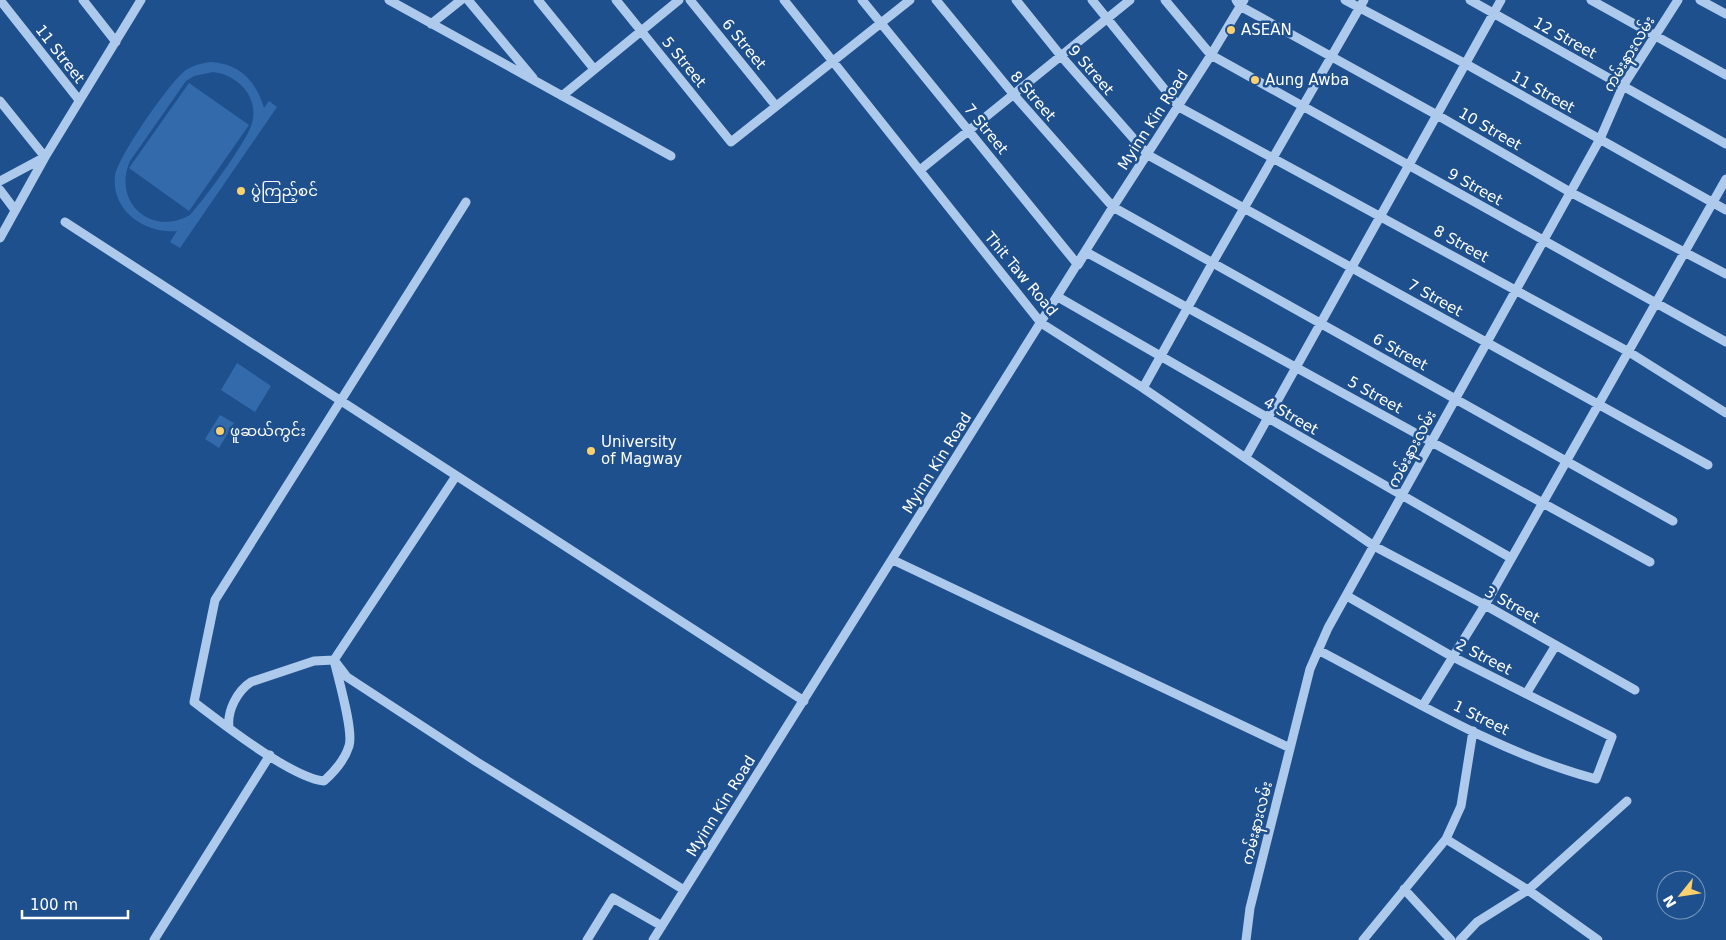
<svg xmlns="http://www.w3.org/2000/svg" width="1726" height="940" viewBox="0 0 1726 940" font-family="'DejaVu Sans','Noto Sans Myanmar',sans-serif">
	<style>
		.garden { fill: #326aab; fill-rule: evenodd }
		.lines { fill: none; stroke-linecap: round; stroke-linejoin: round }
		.minor { stroke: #adcaed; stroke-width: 9 }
		.poi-dot { fill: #fbd06d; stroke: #1f508e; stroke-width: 2 }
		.labels { text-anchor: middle; stroke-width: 5; stroke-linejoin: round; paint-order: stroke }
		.poi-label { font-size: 15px; fill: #fff; stroke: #1f508e; text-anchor: start }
		.street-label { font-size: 15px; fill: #fff; stroke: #1f508e }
	</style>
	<rect width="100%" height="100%" fill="#1f508e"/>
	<path class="garden" d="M211 62C240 64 256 81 264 108L269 101 277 107 180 248 170 242 177 231C146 234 111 211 115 176 117 158 171 80 186 70 194 65 202 63 211 62ZM213 72C239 75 261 99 251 126 245 144 203 201 190 215 151 237 112 202 130 161L186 81 194 76Z
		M189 83 249 125 189 211 129 168Z
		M237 363 271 386 255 412 221 390Z
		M220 415 234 423 219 448 205 439Z"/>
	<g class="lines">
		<path class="minor" d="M0 0 79 100
			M83 0 116 42
			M389 0 671 156
			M468 0 533 78
			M538 0 594 69
			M616 0 731 142 910 0
			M690 0 776 106
			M784 0 1041 323 1143 388 1374 546 1485 605 1635 690
			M862 0 1078 265 1086 252 1650 562
			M936 0 1014 95 1113 207 1673 521
			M1016 0 1061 56 1148 155 1708 465
			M1092 0 1179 107 1629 352 1726 413
			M1165 0 1211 55 1726 342
			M1236 0 1240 6 1437 115 1570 192 1726 274
			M1345 0 1466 64 1726 210
			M1470 0 1726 144
			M1591 0 1726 75
			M1700 0 1726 14
			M431 24 461 0
			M562 96 679 0
			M0 101 45 157 0 238
			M920 170 1130 0
			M0 181 45 157 141 0
			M0 190 15 210
			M65 222 804 701
			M1058 297 1511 558
			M1143 388 1213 262 1364 0
			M1246 457 1501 0
			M456 476 334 660 347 677 477 762 684 890
			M893 560 1290 748
			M1318 650C1408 697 1498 753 1596 779L1612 737 1453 657 1347 596
			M1526 694 1556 645
			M1423 705 1485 605 1726 179
			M229 727C227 711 237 691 251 682L314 661 334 660C338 678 354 731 349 746 345 759 334 772 324 781 292 778 223 724 194 702L215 600 466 202
			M1473 731 1461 806 1446 839 1528 890 1598 940
			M1404 889 1451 940
			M154 940 270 755
			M587 940 613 898 662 926
			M653 940 1113 207 1211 55 1244 0
			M1246 940 1250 908 1310 669 1328 628 1600 139 1623 86 1678 0
			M1363 940 1446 839
			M1460 940 1477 922 1528 890 1627 801"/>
	</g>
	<g class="poi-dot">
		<circle cx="1231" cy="30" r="5"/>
		<circle cx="1255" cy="80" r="5"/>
		<circle cx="241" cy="191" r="5"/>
		<circle cx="220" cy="431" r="5"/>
		<circle cx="591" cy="451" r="5"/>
	</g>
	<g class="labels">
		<g class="poi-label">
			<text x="1241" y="35">ASEAN</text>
			<text x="1265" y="85">Aung Awba</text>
			<text x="251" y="196">ပွဲကြည့်စင်</text>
			<text x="230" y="436">ဖူဆယ်ကွင်း</text>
			<text x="601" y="447">University<tspan x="601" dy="17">of Magway</tspan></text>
		</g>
		<g class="street-label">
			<text transform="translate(1565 38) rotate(29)" y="5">12 Street</text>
			<text transform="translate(744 44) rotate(51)" y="5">6 Street</text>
			<text transform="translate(60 54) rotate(52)" y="5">11 Street</text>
			<text transform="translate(1629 54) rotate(-59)" y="5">ကမ်းနားလမ်း</text>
			<text transform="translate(684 62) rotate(51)" y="5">5 Street</text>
			<text transform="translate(1091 70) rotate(49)" y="5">9 Street</text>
			<text transform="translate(1543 92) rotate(29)" y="5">11 Street</text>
			<text transform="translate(1033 96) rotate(49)" y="5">8 Street</text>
			<text transform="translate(1153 120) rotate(-57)" y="5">Myinn Kin Road</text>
			<text transform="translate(986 129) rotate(51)" y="5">7 Street</text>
			<text transform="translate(1490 129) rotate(30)" y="5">10 Street</text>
			<text transform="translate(1475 187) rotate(29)" y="5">9 Street</text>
			<text transform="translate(1461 244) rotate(29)" y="5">8 Street</text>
			<text transform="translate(1021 274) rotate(50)" y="5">Thit Taw Road</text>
			<text transform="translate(1435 298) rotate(29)" y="5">7 Street</text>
			<text transform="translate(1400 352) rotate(29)" y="5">6 Street</text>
			<text transform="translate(1375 395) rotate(29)" y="5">5 Street</text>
			<text transform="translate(1291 416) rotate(30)" y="5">4 Street</text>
			<text transform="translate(1412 449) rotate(-62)" y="5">ကမ်းနားလမ်း</text>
			<text transform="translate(937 463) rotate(-58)" y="5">Myinn Kin Road</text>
			<text transform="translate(1512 605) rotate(29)" y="5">3 Street</text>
			<text transform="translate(1484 657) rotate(27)" y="5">2 Street</text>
			<text transform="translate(1481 718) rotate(26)" y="5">1 Street</text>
			<text transform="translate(721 806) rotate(-58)" y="5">Myinn Kin Road</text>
			<text transform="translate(1257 823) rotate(-76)" y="5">ကမ်းနားလမ်း</text>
		</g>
	</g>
	<g transform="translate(1681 895) rotate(240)"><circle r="24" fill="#1f508e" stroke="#7996bb"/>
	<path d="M0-4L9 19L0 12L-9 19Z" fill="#fbd06d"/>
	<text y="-8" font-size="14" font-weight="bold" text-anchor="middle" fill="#ffffff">N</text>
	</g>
	<path d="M22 910v8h106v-8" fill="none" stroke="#ffffff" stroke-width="2.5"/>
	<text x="30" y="910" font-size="15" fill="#ffffff" stroke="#1f508e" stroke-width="4" paint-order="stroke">100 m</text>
</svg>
